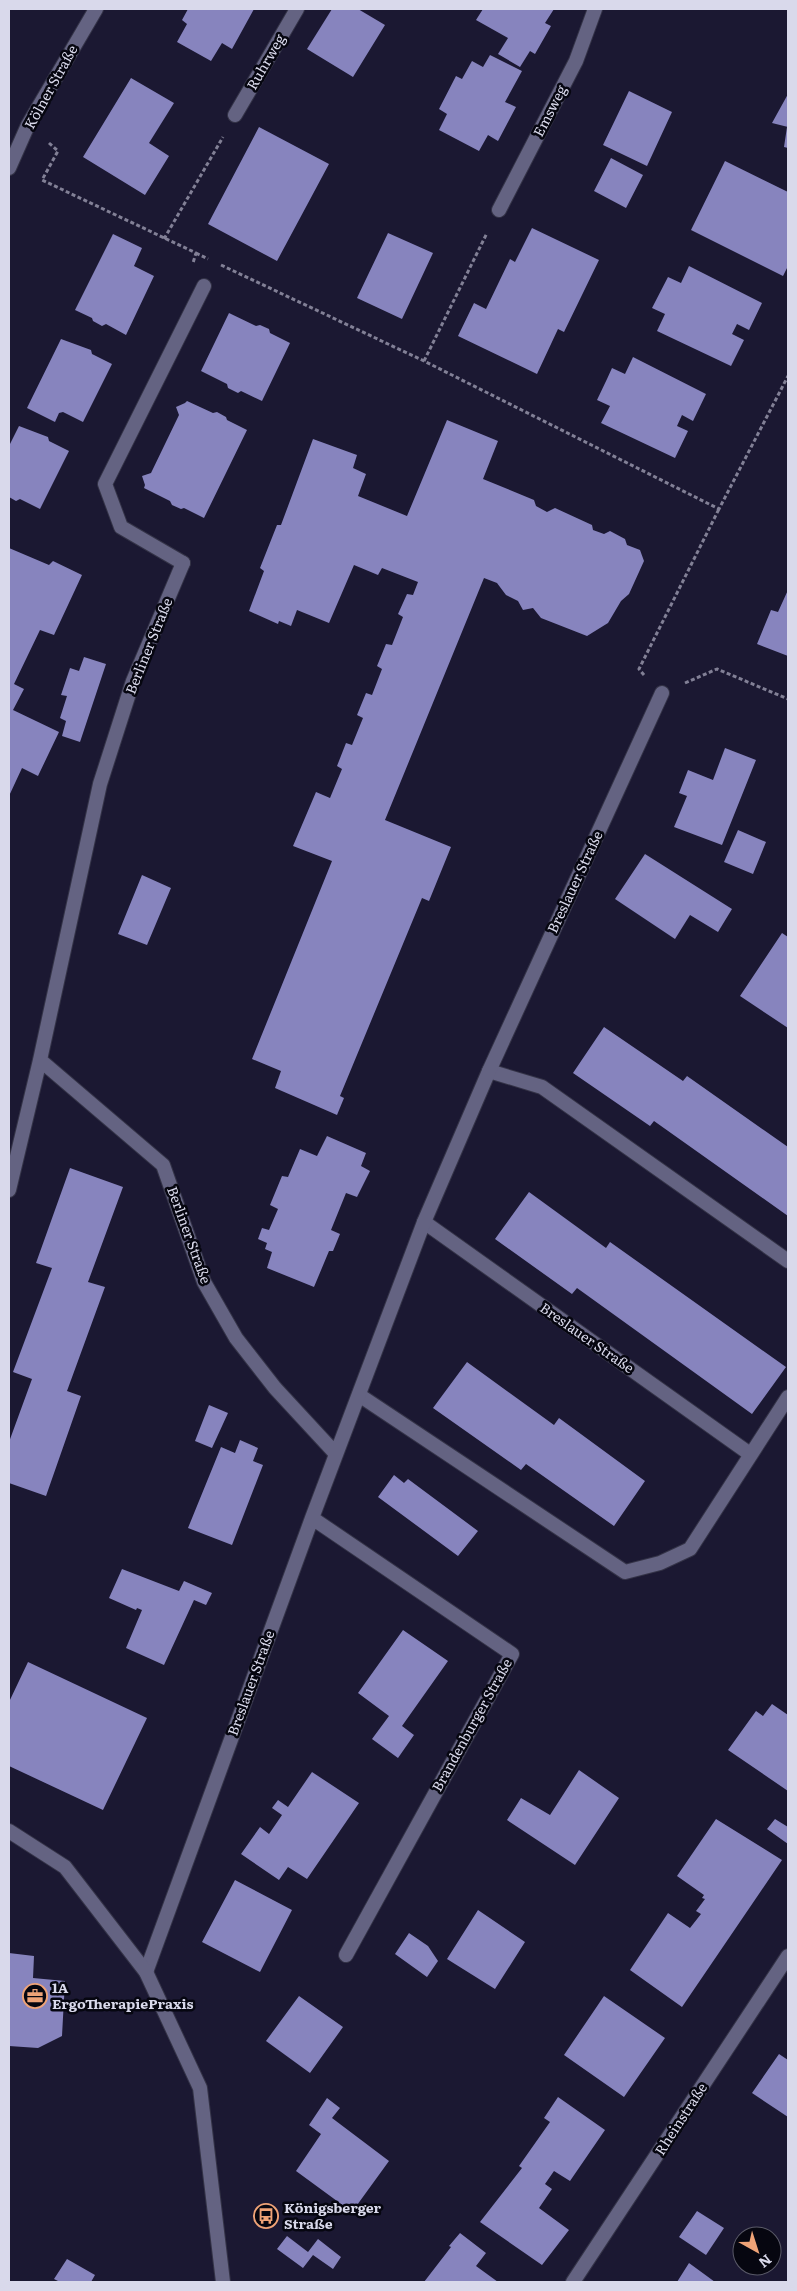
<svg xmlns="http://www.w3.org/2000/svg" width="797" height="2291" viewBox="0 0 797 2291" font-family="Literata,serif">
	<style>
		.building { fill: #8784be }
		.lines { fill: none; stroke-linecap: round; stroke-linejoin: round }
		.service-casing { stroke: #343347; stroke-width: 16 }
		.minor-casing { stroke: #343347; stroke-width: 16 }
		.tertiary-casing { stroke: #343347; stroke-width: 16 }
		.secondary-casing { stroke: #343347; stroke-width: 16 }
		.path { stroke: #828096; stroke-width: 3; stroke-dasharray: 4 2.5; stroke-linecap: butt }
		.service { stroke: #646382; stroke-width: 14 }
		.minor { stroke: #646382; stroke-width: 14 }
		.tertiary { stroke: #646382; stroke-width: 14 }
		.secondary { stroke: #646382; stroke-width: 14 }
		.labels { text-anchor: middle; stroke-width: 5; stroke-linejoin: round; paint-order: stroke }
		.street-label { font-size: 14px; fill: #d9d9eb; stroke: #060610 }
		.poi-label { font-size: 14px; font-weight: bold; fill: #d9d9eb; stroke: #060610; text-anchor: start }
	</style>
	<rect width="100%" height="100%" fill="#1b1832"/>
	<path class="building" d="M188 9H254L232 49 222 43 211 61 177 42 187 24 182 20Z
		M332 9H358L385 25 353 77 307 49Z
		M483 9H554L545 23 551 26 535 54 530 51 520 67 498 54 508 38 476 20Z
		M490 55 522 71 505 102 516 107 498 141 488 135 479 151 439 130 447 114 439 109 456 76 462 79 472 61 483 67Z
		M131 78 174 103 149 143 169 156 145 195 83 157Z
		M629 91 672 112 647 166 603 145Z
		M788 94V127L772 123Z
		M259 127 329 164 277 261 208 224Z
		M787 127H788V148L784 147Z
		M611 158 643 175 626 208 594 191Z
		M725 161 788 192V266L783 276 691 230Z
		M532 228 599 260 564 332 558 329 537 374 458 336 474 303 486 309 510 259 515 262Z
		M388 233 433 253 402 319 357 298Z
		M113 234 142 248 134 266 154 276 126 335 106 324 102 326 93 321 92 318 75 310Z
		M689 266 762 303 749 330 737 324 732 334 744 340 731 366 657 331 665 314 652 308 668 277 681 283Z
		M229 313 256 326 260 325 269 329 270 333 290 343 262 401 241 391 238 393 228 388 227 384 201 371Z
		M61 339 91 350 92 354 112 364 83 422 63 412 59 413 55 422 27 408Z
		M633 357 706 394 693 421 682 415 677 426 688 431 675 458 601 423 610 406 597 400 607 379 612 368 625 374Z
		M187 401 213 413 217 412 226 417 227 420 247 430 204 518 184 508 181 509 172 505 170 501 144 488 145 485 142 476 151 473 179 415 176 407 185 403Z
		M447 420 498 441 483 479 534 500 536 506 547 512 555 508 592 525 593 530 604 534 610 531 625 539 627 545 640 550 644 561 629 594 621 601 608 623 587 636 541 618 533 608 523 610 518 601 506 595 497 583 484 578 385 820 451 847 429 901 422 898 340 1096 344 1098 337 1115 275 1088 281 1071 252 1059 332 861 293 846 316 792 330 798 342 769 337 766 346 743 352 745 363 718 357 715 366 693 372 695 382 669 377 666 386 644 392 645 403 617 398 614 407 594 413 595 418 582 382 568 378 575 354 565 329 623 297 610 291 626 279 621 278 624 249 611 264 571 260 568 277 525H281L313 439 357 455 353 468 366 474 358 496 407 516Z
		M19 426 48 437 49 441 69 451 40 509 20 499 16 501 9 497V446Z
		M9 548 49 565 53 561 82 575 54 635 40 630 14 684 24 689 13 710 59 732 38 776 22 768 9 796Z
		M788 590V656L757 644 771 610 778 612Z
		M84 657 106 664 80 742 62 736 66 721 60 718 67 696 61 695 70 668 79 671Z
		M725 748 756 760 722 845 674 827 687 796 679 793 688 770 713 780Z
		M738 830 766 842 753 874 724 862Z
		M645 854 732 909 718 932 690 915 675 939 615 899Z
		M142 875 171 888 147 945 118 934Z
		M782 933 788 937V1028L740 996Z
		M604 1027 683 1081 687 1076 788 1147V1216L654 1121 650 1126 573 1073Z
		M327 1136 366 1153 361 1166 370 1171 357 1197 346 1193 331 1230 340 1234 333 1251H329L314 1287 267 1268 272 1252 265 1249 267 1243 258 1239 262 1228 269 1230 278 1209 270 1205 282 1176 288 1177 300 1149 317 1156Z
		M70 1168 123 1187 88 1282 105 1287 67 1391 81 1396 46 1496 9 1483V1442L32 1379 13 1372 52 1268 36 1263Z
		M529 1192 606 1248 610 1242 786 1367 752 1414 577 1288 572 1294 495 1239Z
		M467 1362 554 1425 559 1418 645 1481 614 1526 526 1464 521 1470 433 1408Z
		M209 1405 228 1413 212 1448 195 1441Z
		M240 1440 258 1448 253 1461 263 1465 232 1545 188 1528 221 1447 235 1453Z
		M394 1475 404 1483 408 1479 478 1531 458 1556 378 1497Z
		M122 1569 179 1591 184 1581 212 1593 206 1605 194 1600 164 1665 126 1648 142 1610 137 1608 136 1610 109 1598Z
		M403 1630 448 1661 402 1726 414 1735 398 1758 372 1739 389 1716 358 1693Z
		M28 1662 147 1718 103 1810 9 1766V1702Z
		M772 1704 788 1715V1791L728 1750 756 1711 763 1716Z
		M579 1770 619 1798 575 1865 507 1820 521 1798 550 1815Z
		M312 1772 359 1803 307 1879 288 1867 279 1880 241 1854 260 1827 269 1834 282 1815 272 1808 278 1800 288 1807Z
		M716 1819 782 1860 682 2007 630 1970 668 1913 690 1928 701 1914 696 1911 705 1899 702 1898 704 1895 677 1876Z
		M775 1819 788 1827V1844L767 1829Z
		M235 1880 292 1910 260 1972 202 1942Z
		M478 1910 525 1942 495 1989 447 1959Z
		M409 1933 428 1946 438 1961 427 1977 395 1954Z
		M9 1953 34 1956 33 1978 65 1981 62 2036 38 2048 9 2046Z
		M299 1996 343 2027 310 2073 266 2041Z
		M604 1996 665 2038 624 2097 564 2055Z
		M779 2054 788 2060V2117L752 2093Z
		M558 2097 605 2130 570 2181 554 2171 545 2184 552 2189 539 2208 569 2230 542 2265 480 2222 522 2168 519 2166 550 2122 544 2118Z
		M327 2098 340 2108 332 2118 389 2161 352 2212 296 2171 321 2134 309 2125Z
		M697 2211 724 2228 706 2255 679 2237Z
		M460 2233 486 2253 476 2266 498 2282H424L451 2247 449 2246Z
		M287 2236 308 2252 318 2239 341 2257 333 2269 313 2255 303 2268 277 2249Z
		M67 2259 95 2275 91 2282H60L54 2279Z
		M689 2263 715 2282H677Z"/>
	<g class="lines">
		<defs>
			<path id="service" d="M183 563 121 527 105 484 204 286
				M489 1071 542 1087 788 1261
				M424 1222 750 1454
				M359 1395 625 1572 660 1563 690 1549 788 1397"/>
			<path id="minor" d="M235 115 297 9
				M499 210 576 61 595 9
				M40 1060 163 1165 204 1282 236 1338 275 1388 336 1454
				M9 1190 40 1060 100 784 133 681 183 563
				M312 1518 512 1654 346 1955
				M146 1972 312 1518 424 1222 489 1071 662 693"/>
			<path id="tertiary" d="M573 2282 788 1956"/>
			<path id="secondary" d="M9 168 28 125 96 9
				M9 1831 65 1867 146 1972 200 2088 223 2282"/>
		</defs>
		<use href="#service" class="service-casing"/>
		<use href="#minor" class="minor-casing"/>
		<use href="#tertiary" class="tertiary-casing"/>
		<use href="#secondary" class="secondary-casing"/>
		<path class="path" d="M49 143 58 151 42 180 196 253 193 263
			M164 239 223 137
			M196 253 208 259
			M221 265 424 361 719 509 788 376
			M424 361 487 233
			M644 675 639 669 719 509
			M685 683 717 669 788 699"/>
		<use href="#service" class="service"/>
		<use href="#minor" class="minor"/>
		<use href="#tertiary" class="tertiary"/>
		<use href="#secondary" class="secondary"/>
	</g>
	<defs>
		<symbol id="office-ring" viewBox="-11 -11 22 22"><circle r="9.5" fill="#060610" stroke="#efa377" stroke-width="1.5"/><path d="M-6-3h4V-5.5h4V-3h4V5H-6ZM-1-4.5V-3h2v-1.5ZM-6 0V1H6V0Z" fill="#efa377"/></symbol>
		<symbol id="bus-ring" viewBox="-11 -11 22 22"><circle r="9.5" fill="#060610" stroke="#efa377" stroke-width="1.5"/><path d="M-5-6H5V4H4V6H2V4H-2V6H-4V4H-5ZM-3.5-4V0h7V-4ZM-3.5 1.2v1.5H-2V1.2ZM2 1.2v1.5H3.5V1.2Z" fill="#efa377"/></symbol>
	</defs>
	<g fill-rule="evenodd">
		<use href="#office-ring" x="21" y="1982" width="28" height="28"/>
		<use href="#bus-ring" x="252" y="2202" width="28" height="28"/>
	</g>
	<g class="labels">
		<g class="street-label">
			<text transform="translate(266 62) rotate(-60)" y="5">Ruhrweg</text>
			<text transform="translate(51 87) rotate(-61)" y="5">Kölner Straße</text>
			<text transform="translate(550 111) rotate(-63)" y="5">Emsweg</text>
			<text transform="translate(149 646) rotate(-68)" y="5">Berliner Straße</text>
			<text transform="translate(575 882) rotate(-65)" y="5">Breslauer Straße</text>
			<text transform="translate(189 1235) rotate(70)" y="5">Berliner Straße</text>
			<text transform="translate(587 1338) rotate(35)" y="5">Breslauer Straße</text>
			<text transform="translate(251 1683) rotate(-70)" y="5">Breslauer Straße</text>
			<text transform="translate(472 1725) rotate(-61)" y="5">Brandenburger Straße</text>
			<text transform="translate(681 2119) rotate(-57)" y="5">Rheinstraße</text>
		</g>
		<g class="poi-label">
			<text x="52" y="1993">1A<tspan x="52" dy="16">ErgoTherapiePraxis</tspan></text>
			<text x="284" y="2213">Königsberger<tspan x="284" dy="16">Straße</tspan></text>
		</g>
	</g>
	<rect width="797" height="2291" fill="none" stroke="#d9d9eb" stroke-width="20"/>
	<g transform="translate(757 2251) rotate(141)"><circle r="24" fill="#060610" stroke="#5a5a68"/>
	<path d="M0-4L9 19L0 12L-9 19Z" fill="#efa377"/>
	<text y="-8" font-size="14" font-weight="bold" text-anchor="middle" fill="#d9d9eb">N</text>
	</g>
</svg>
